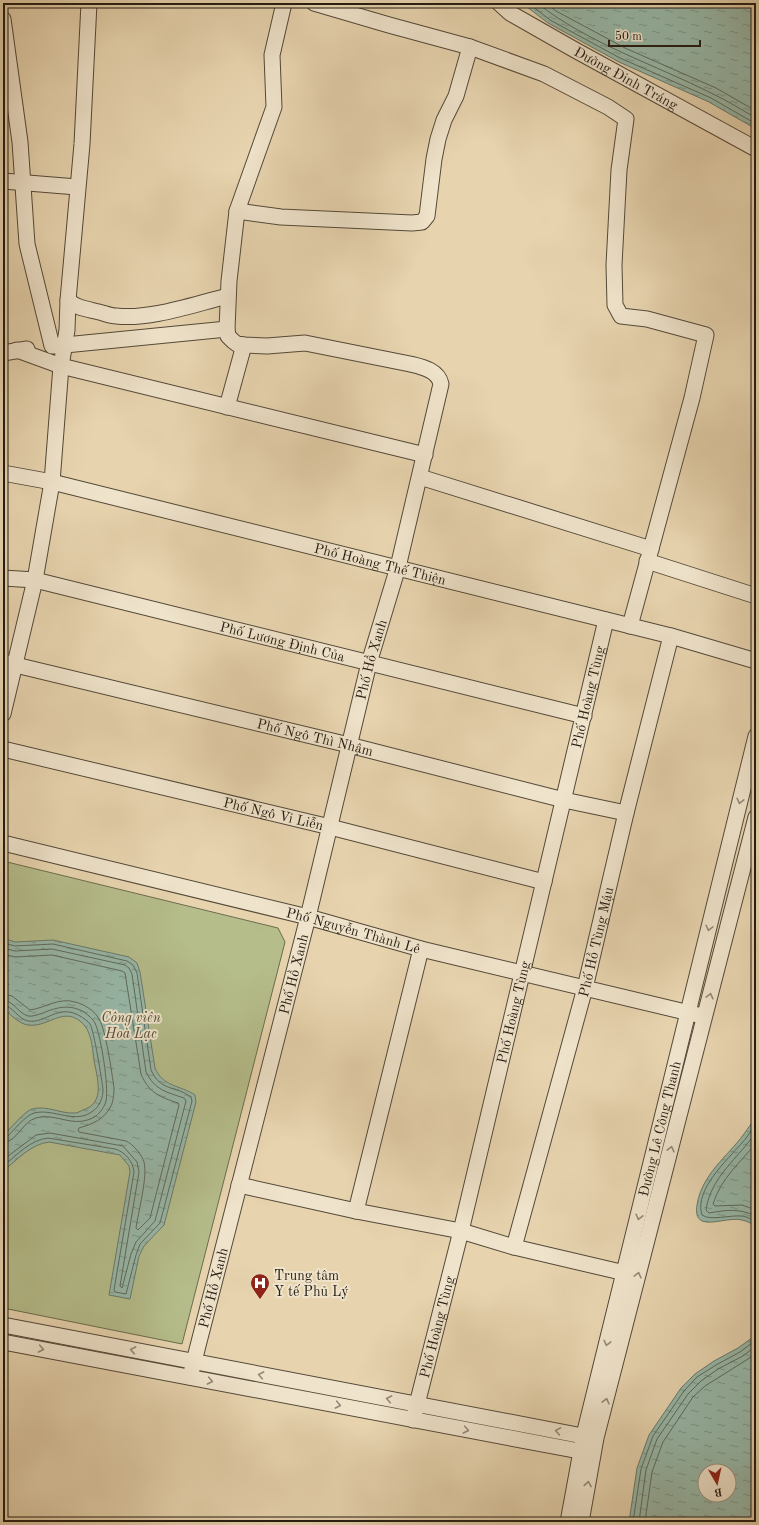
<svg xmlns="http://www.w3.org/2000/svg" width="759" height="1525" viewBox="0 0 759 1525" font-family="'Old Standard TT',serif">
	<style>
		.green { fill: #b5bd8b; stroke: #6c6c4e }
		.water { fill: url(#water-ripples); stroke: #69796c; fill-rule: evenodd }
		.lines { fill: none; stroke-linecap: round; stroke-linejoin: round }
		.shore { stroke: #5d6a5c; stroke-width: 1 }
		.minor-casing { stroke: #544938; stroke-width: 17 }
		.minor { stroke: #efe3cb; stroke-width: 15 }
		.oneway { stroke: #938977 }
		.labels { text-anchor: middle; stroke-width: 4; stroke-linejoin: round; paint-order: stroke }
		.street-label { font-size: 14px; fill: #231b10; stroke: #efe3cb }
		.park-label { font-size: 14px; font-style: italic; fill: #4f4c35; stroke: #efe3cb }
		.poi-label { font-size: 14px; fill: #231b10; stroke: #efe3cb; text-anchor: start }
	</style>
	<defs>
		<pattern id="water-ripples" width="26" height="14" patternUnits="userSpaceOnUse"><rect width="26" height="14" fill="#97b8a9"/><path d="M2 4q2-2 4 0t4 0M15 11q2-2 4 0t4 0" fill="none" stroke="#7b9588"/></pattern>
	</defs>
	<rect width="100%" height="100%" fill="#e7d4af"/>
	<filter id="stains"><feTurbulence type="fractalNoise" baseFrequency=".005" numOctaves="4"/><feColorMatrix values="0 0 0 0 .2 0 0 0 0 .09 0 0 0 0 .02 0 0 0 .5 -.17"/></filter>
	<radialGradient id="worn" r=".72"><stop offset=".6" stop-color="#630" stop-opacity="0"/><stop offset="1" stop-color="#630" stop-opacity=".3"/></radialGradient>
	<path class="green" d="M3 861 278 928 285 942 182 1344 3 1308Z"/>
	<path class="water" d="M522 3H756V129L709 102 619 62 548 23Z
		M3 938 15 942 53 940 129 957 137 963 140 972 155 1068C163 1087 180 1085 195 1095L196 1102 164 1225 144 1246 139 1256 130 1299 109 1295 130 1172 129 1166 120 1155 49 1142C31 1144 17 1160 3 1171V1136C9 1130 25 1111 32 1109 48 1105 60 1114 75 1113 77 1113 81 1111 83 1110 106 1103 97 1078 94 1060 92 1047 92 1030 80 1021 62 1007 47 1028 28 1025 19 1024 10 1014 3 1008Z
		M756 1116V1226C752 1224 747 1221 742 1220 730 1217 712 1225 702 1221 696 1218 696 1211 697 1205 702 1174 727 1157 744 1134 748 1128 753 1122 756 1116Z
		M756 1335V1522H629L637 1468 649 1435 681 1388 695 1374 714 1361 738 1348ZM705 1471H729V1495H705Z"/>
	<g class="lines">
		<path class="shore" d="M528 3 550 20 620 58 711 98 756 124
			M537 3C589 44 654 64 713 94 728 101 742 110 756 118
			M546 3 556 11 625 48 716 88 756 111
			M3 943 15 946 53 944 127 961 133 965 137 973 151 1070C161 1092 175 1085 191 1097L192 1101 160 1223 140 1244 136 1255 126 1294 115 1292 114 1290 134 1172C133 1161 125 1152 115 1149L48 1138C30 1140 17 1155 3 1166
			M3 948 15 951 52 949 125 965 129 968 132 974 146 1072C155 1090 166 1092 184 1098L186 1101 155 1221 136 1242 131 1254 122 1288 120 1286 139 1172 137 1162 123 1146 50 1133 36 1135 3 1160
			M3 954 15 957 52 955 122 971 125 973 141 1074C149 1093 160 1097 178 1103L179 1105 150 1218 138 1230 136 1228C138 1213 148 1176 144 1162 142 1155 133 1144 126 1141L79 1132 78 1130 79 1128C92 1124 104 1120 111 1106 113 1102 114 1094 114 1088 112 1074 106 1030 99 1019 95 1011 84 1004 75 1002 59 997 45 1008 30 1010L12 996 3 994
			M3 1000C14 1001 18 1013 28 1016 33 1017 39 1014 43 1013 57 1007 70 1004 84 1012 88 1015 93 1019 95 1023 101 1036 109 1087 106 1101 105 1106 100 1113 96 1116 74 1130 57 1112 36 1118 23 1121 17 1142 3 1143
			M3 1005C13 1006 18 1019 28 1021 46 1024 58 1003 80 1016 83 1018 88 1021 90 1024 94 1031 102 1080 103 1090 103 1097 100 1106 93 1111 75 1125 54 1108 34 1113 26 1115 13 1131 7 1137L3 1138
			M756 1124C753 1128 750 1132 747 1137 733 1155 693 1188 702 1215 710 1221 730 1215 741 1216 746 1216 751 1219 756 1222
			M756 1132C738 1159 711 1176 706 1210L709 1213C727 1210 738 1208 756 1216
			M756 1143C740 1163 721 1178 713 1204L715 1206 742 1205 756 1210
			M633 1522 641 1469 653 1436 684 1391 697 1377 716 1365 740 1352 756 1340
			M639 1522 646 1470 657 1439 688 1394 701 1381 718 1369 743 1356 756 1346
			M645 1522 652 1472 663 1442 693 1397 705 1386 756 1354"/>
		<defs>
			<g id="minor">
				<path d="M314 3 389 25 470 47 544 74 608 107 626 119 619 170 614 265 615 305 621 316 647 319 706 335 692 398 630 626"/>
				<path id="s1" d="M499 3 510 13 575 50 756 149"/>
				<path d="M3 19 20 142 27 244 52 346"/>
				<path d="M3 181 77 187"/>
				<path d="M237 211 281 217 412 223 422 222 427 216 434 159 438 139 444 120 456 96 470 47"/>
				<path d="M68 300C76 308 87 309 99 312 104 313 110 316 116 316 151 320 194 304 228 296"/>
				<path d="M55 346 227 329"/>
				<path d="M17 350 61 366 425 455"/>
				<path d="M3 353 27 349"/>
				<path d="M227 407 244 345"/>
				<path id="s2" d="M3 473 52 482 671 636 756 661"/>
				<path d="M420 477 651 549"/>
				<path d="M647 561 756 596"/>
				<path id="s3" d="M3 578 35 580 584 716"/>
				<path id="s4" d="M3 662 349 745 564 800 626 813"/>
				<path d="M3 714 35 580 52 482 61 366 67 330 68 300 82 144 89 3"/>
				<path id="s5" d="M3 749 330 827 544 882"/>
				<path id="s6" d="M3 843 308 917 421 949 698 1015"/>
				<path d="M239 1185 356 1211 461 1231 514 1247 625 1273"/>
				<path d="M356 1211 421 949"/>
				<path id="s7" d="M514 1247 585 988 626 813 671 636"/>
				<path d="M3 1325 593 1438"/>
				<path d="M3 1342 590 1453"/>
				<path id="s8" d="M190 1377 308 917 369 663 398 567 441 384C438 370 422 367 410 364L305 343 267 346 244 345 237 344 233 341 228 336 227 329 229 281 237 211 274 107 272 55 284 3"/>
				<path id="s9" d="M413 1420 461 1231 606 620"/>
				<path id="s10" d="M568 1522 584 1435 756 736"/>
				<path d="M581 1522 596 1438 756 817"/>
			</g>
		</defs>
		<use href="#minor" class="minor-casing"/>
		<use href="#minor" class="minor"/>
	</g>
	<defs><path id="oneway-chevron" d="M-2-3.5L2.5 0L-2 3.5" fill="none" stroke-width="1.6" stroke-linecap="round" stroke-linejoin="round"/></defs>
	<g class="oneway">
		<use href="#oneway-chevron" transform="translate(740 801) rotate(104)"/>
		<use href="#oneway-chevron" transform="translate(709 928) rotate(104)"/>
		<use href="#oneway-chevron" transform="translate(710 996) rotate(-76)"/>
		<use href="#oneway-chevron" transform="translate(671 1149) rotate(-76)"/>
		<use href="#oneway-chevron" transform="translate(639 1217) rotate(104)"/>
		<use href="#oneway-chevron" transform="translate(638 1275) rotate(-76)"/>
		<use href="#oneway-chevron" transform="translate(607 1343) rotate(104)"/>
		<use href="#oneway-chevron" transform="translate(41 1349) rotate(11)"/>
		<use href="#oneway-chevron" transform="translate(133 1350) rotate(-169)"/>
		<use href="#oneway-chevron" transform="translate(261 1375) rotate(-169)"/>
		<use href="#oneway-chevron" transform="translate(210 1381) rotate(11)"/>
		<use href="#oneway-chevron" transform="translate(389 1399) rotate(-169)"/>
		<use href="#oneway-chevron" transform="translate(606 1401) rotate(-76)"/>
		<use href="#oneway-chevron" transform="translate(338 1405) rotate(11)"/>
		<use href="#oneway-chevron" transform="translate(466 1430) rotate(11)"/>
		<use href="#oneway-chevron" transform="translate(558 1431) rotate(-170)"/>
		<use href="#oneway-chevron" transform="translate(588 1484) rotate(-80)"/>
	</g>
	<defs>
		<symbol id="hospital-pin" viewBox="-11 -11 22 30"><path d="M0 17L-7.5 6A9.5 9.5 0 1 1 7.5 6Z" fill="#8f2418" stroke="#efe3cb"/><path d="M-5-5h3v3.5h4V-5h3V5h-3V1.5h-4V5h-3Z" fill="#fff"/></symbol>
	</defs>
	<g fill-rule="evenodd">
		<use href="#hospital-pin" x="249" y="1272" width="22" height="30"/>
	</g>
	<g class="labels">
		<g class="street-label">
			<text dy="5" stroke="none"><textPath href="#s1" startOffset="148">Đường Đinh Tráng</textPath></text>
			<text dy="5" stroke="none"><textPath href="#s2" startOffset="388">Phố Hoàng Thế Thiện</textPath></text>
			<text dy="5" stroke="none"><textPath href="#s3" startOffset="287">Phố Lương Định Của</textPath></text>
			<text dy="5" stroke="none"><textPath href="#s8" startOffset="740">Phố Hồ Xanh</textPath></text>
			<text dy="5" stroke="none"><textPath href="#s9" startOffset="744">Phố Hoàng Tùng</textPath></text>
			<text dy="5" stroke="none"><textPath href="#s4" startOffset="321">Phố Ngô Thì Nhậm</textPath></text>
			<text dy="5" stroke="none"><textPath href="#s5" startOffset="278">Phố Ngô Vi Liễn</textPath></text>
			<text dy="5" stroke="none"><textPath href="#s6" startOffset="361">Phố Nguyễn Thành Lê</textPath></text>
			<text dy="5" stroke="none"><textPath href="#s7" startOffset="316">Phố Hồ Tùng Mậu</textPath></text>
			<text dy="5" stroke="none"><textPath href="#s8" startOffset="416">Phố Hồ Xanh</textPath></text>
			<text dy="5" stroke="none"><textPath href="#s9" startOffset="420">Phố Hoàng Tùng</textPath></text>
			<text dy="5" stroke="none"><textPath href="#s10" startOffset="404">Đường Lê Công Thanh</textPath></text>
			<text dy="5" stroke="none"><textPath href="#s8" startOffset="92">Phố Hồ Xanh</textPath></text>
			<text dy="5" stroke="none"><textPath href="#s9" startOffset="96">Phố Hoàng Tùng</textPath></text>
		</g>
		<g class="park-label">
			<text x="131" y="1022">Công viên<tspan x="131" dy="16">Hoà Lạc</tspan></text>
		</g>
		<g class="poi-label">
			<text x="274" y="1280">Trung tâm<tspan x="274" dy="16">Y tế Phủ Lý</tspan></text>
		</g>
	</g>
	<rect width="759" height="1525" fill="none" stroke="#e7d4af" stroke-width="16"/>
	<rect x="4" y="4" width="751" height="1517" fill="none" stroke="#231b10" stroke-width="2"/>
	<rect x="8" y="8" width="743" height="1509" fill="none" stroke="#231b10"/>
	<g transform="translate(717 1483) rotate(171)"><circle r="19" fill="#efe3cb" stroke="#9d9380"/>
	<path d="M0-3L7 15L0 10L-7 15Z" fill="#8f2418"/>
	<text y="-6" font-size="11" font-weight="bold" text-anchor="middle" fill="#231b10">B</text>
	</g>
	<path d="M609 40v6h91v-6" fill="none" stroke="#231b10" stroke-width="2"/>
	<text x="615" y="40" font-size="12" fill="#231b10" stroke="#efe3cb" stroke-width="3" paint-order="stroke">50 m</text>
	<rect width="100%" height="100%" filter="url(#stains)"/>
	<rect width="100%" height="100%" fill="url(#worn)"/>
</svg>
